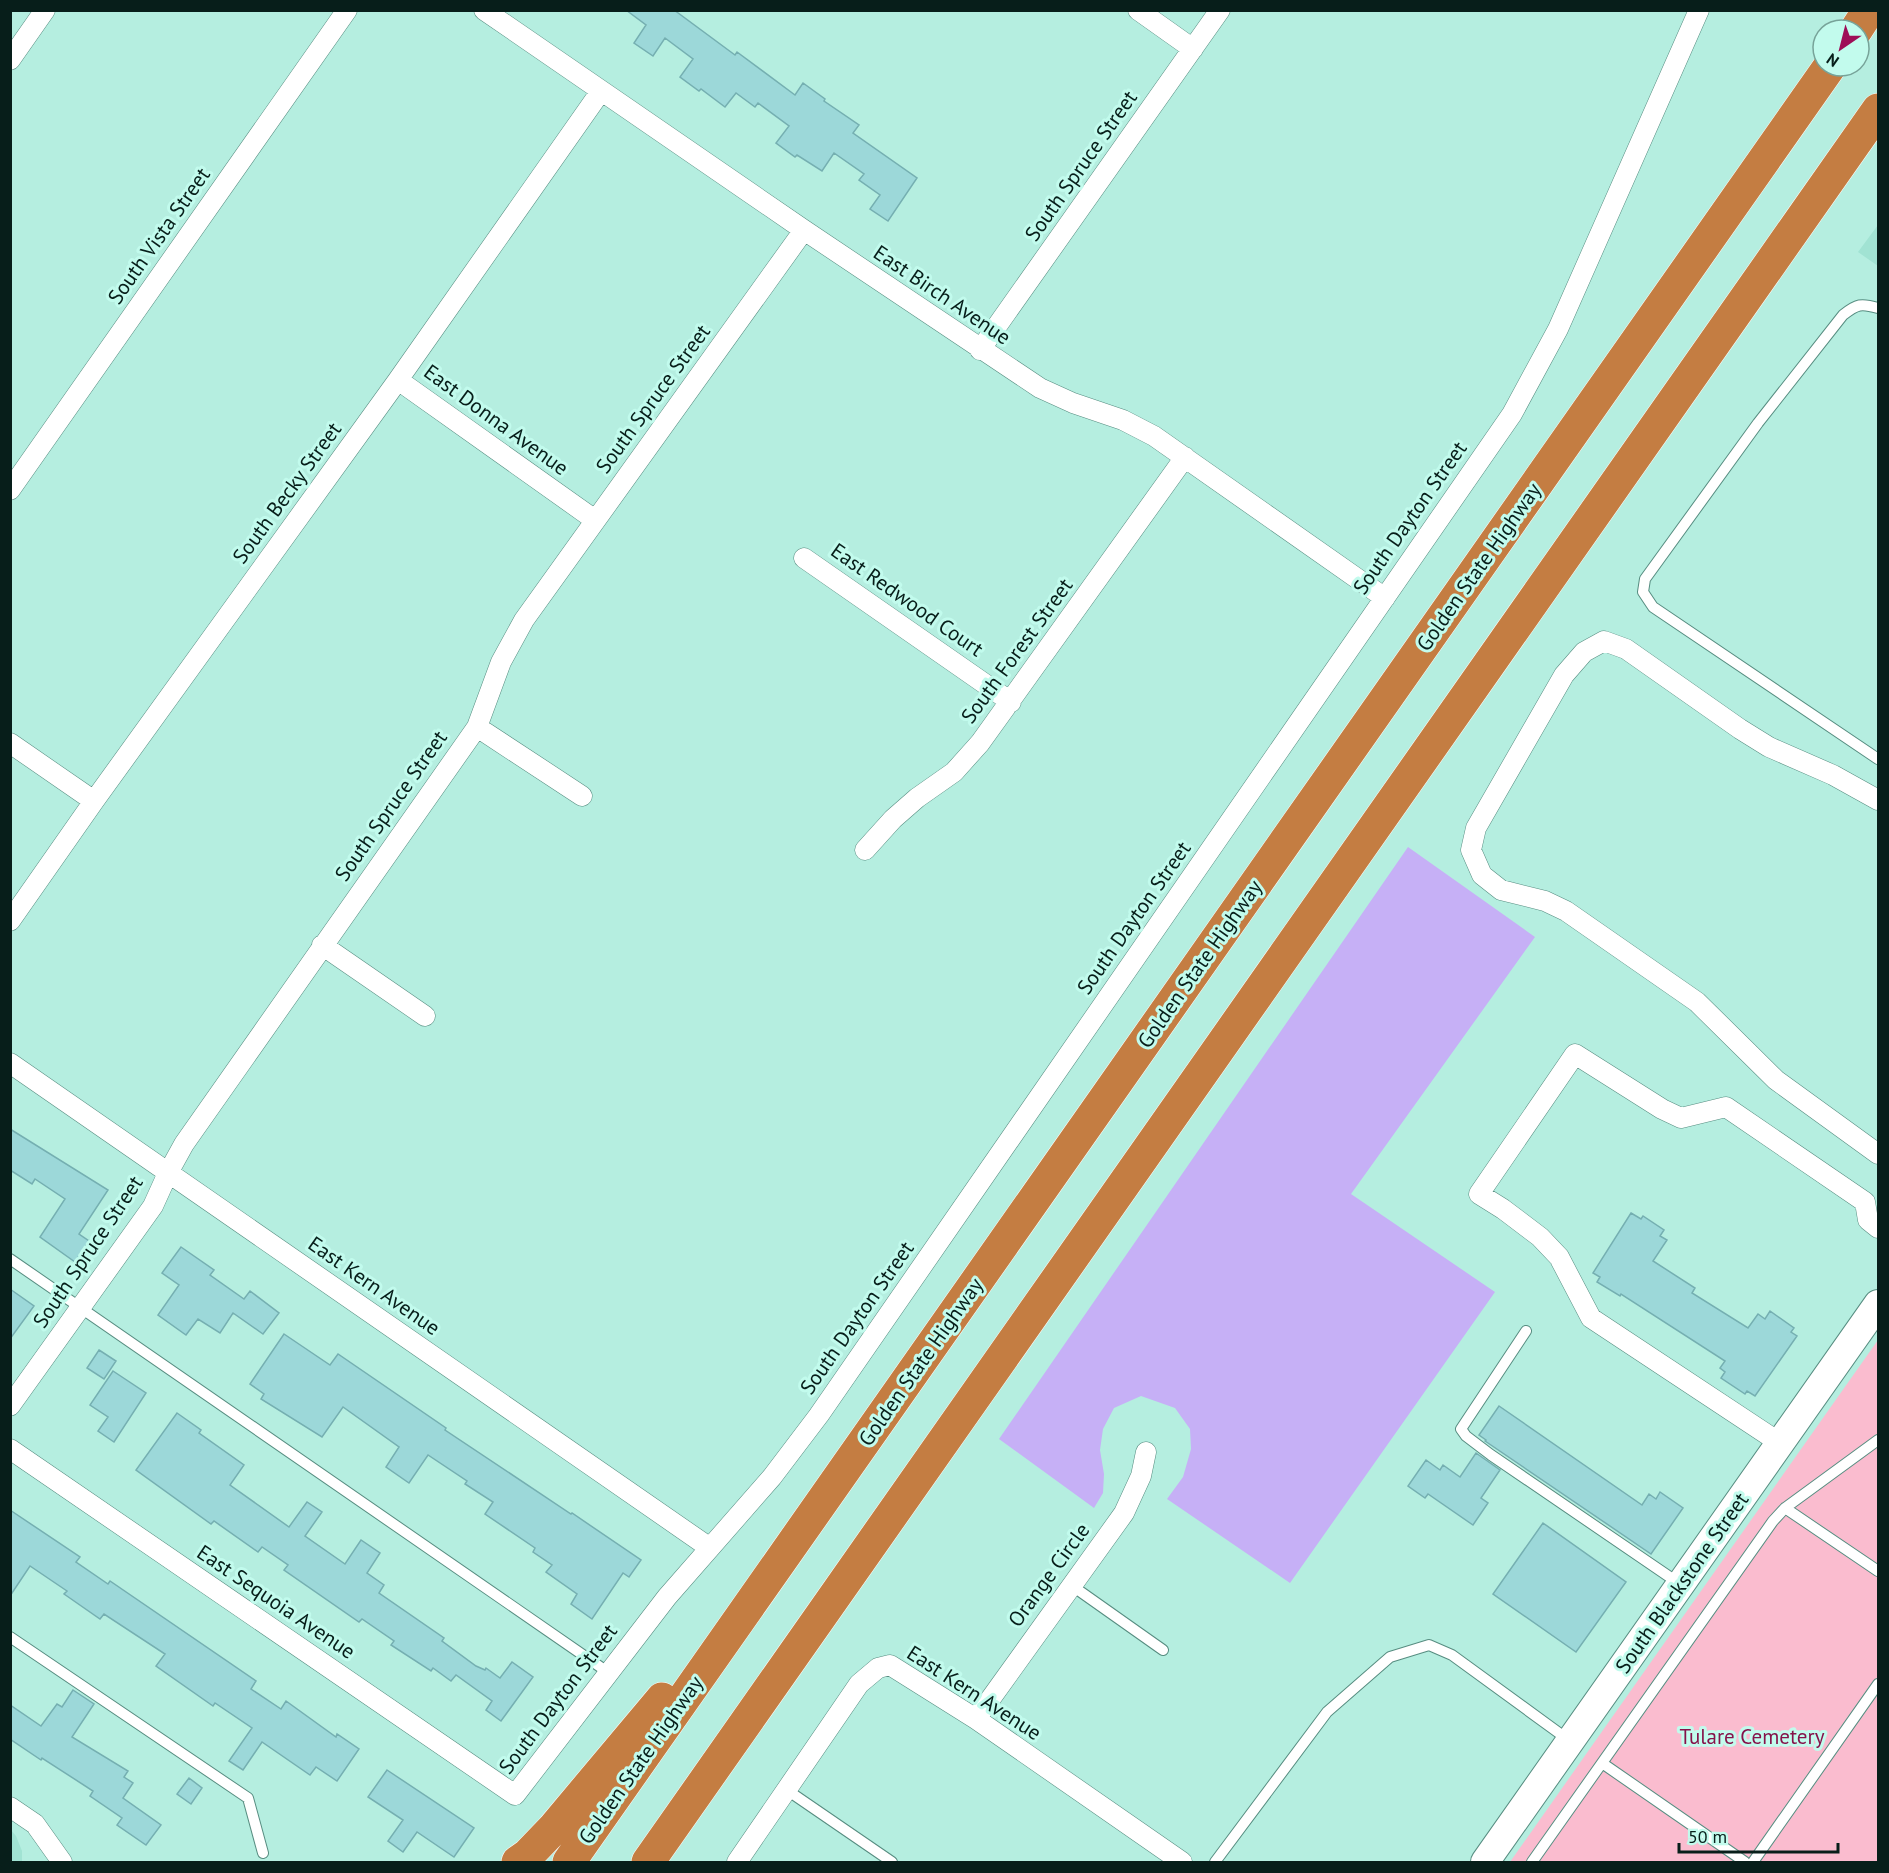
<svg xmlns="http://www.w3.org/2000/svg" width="1889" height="1873" viewBox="0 0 1889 1873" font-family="'PT Sans',sans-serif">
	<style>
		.built { fill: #a1e3d3 }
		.green { fill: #fabccf }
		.water { fill: #c6b0f6 }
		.building { fill: #9cd8d9; stroke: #75afb1; stroke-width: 1.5 }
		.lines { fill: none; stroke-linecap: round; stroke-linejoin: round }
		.lane-casing { stroke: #578d81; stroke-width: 12 }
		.street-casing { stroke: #578d81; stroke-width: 21 }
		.secondary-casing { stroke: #578d81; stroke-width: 30 }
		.highway-casing { stroke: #fff; stroke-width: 34 }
		.lane { stroke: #fff; stroke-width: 10 }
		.street { stroke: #fff; stroke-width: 20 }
		.secondary { stroke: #fff; stroke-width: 28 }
		.highway { stroke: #c47d42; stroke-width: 33 }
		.labels { text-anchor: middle; stroke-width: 6; stroke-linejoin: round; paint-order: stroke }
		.street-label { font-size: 21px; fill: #071e1a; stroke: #c2fbed }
		.park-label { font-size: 21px; fill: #86124a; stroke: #c2fbed }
	</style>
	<rect width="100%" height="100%" fill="#b5eee0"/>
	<path class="built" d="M1878 225V266L1858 252Z
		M11 1830 16 1836 22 1851V1862H11Z"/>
	<path class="green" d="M1878 1340V1862H1510Z"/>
	<path class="water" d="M1408 847 1535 937 1351 1194 1495 1292 1290 1583 1167 1499 1183 1477 1191 1449 1190 1429 1175 1408 1141 1396 1114 1408 1103 1429 1100 1450 1104 1474 1103 1493 1094 1508 999 1439Z"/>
	<path class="building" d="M626 10H674L735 55 737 52 795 95 803 83 825 99 824 101 859 125 853 133 917 178 888 221 870 209 880 195 859 180 864 174 834 153 822 171 797 155 795 157 776 143 789 126 758 103 755 107 736 93 725 107 701 89 699 91 680 77 693 59 665 38 653 56 634 43 646 25Z
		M10 1129 108 1190 79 1234 89 1241 75 1262 40 1237 65 1199 35 1179 32 1184 10 1170Z
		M1631 1213 1641 1219 1643 1216 1664 1230 1660 1236 1667 1240 1653 1261 1695 1288 1692 1293 1748 1328 1758 1314 1765 1319 1770 1311 1794 1328 1791 1332 1797 1336 1755 1396 1747 1391 1745 1394 1721 1378 1725 1372 1720 1368 1725 1361 1621 1294 1620 1296 1597 1282 1600 1277 1593 1273Z
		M181 1247 214 1270 210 1275 244 1299 250 1291 279 1313 263 1334 233 1313 220 1333 198 1319 186 1335 158 1315 179 1285 162 1273Z
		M10 1289 34 1306 10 1339Z
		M284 1334 330 1365 338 1354 446 1428 445 1430 571 1514 572 1513 641 1560 629 1577 623 1573 592 1619 571 1604 577 1594 546 1572 552 1565 533 1552 535 1548 485 1514 493 1502 465 1484 467 1481 428 1455 409 1483 386 1467 399 1447 343 1407 322 1437 261 1399 264 1394 250 1384Z
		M99 1350 116 1361 104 1379 87 1368Z
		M113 1371 146 1393 114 1442 98 1431 108 1417 90 1405Z
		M1499 1406 1642 1505 1649 1494 1656 1499 1660 1492 1683 1508 1651 1554 1485 1441 1486 1440 1479 1435Z
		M177 1413 201 1430 199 1433 244 1465 230 1485 289 1527 307 1502 322 1512 305 1536 345 1564 361 1540 380 1553 367 1573 384 1585 379 1593 444 1638 442 1641 476 1666 485 1670 486 1668 500 1678 512 1662 533 1677 501 1721 486 1710 492 1701 456 1675 451 1681 433 1668 431 1671 391 1645 394 1641 362 1619 359 1622 284 1570 288 1565 262 1547 258 1552 214 1521 211 1524 136 1470Z
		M1476 1453 1500 1470 1481 1498 1488 1503 1473 1525 1428 1494 1425 1498 1408 1486 1426 1460 1440 1470 1443 1465 1460 1477Z
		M10 1510 80 1557 76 1562 108 1584 110 1581 256 1681 251 1689 281 1709 286 1701 336 1737 337 1734 359 1749 337 1781 316 1767 310 1775 262 1742 243 1770 229 1761 252 1728 215 1703 213 1706 156 1666 165 1654 104 1614 100 1619 64 1594 67 1591 30 1566 10 1596Z
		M1543 1523 1626 1582 1576 1652 1493 1594Z
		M73 1690 94 1704 72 1737 128 1771 124 1777 133 1783 123 1798 161 1825 146 1845 117 1825 122 1818 90 1796 93 1791 42 1758 41 1760 10 1739V1705L41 1726 57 1704 62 1707Z
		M387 1770 474 1828 454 1857 417 1832 403 1852 388 1841 403 1820 368 1797Z
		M189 1778 202 1788 191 1804 177 1794Z"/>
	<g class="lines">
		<defs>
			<path id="lane" d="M1878 308C1861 303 1857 304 1843 315L1758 423 1645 579 1643 592 1653 607 1878 759
				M10 1259 609 1673
				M1526 1331 1461 1429 1466 1436 1491 1455 1680 1584
				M1785 1508 1878 1571
				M1071 1585 1163 1650
				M10 1637 248 1798 263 1853
				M1602 1763 1745 1862
				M787 1790 892 1862
				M1215 1862 1327 1712 1390 1657 1429 1645 1452 1655 1570 1741
				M1532 1862 1773 1521 1785 1508 1878 1440
				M1753 1862 1878 1684"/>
			<path id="street" d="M484 10 804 230 1040 388 1073 403 1123 420 1154 436 1385 598
				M1138 10 1193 49
				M10 60 45 10
				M980 350 1220 10
				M398 380 595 520
				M10 490 347 10
				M804 558 1011 702
				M477 727 582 796
				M10 743 94 801
				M1878 800 1833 775 1769 747 1740 729 1626 649 1604 641 1584 652 1564 675 1476 828 1471 850 1482 875 1501 890 1545 901 1566 911 1697 1002 1776 1080 1878 1154
				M865 850 893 819 917 798 954 772 980 743 1185 457
				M10 921 94 801 398 380 601 91
				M322 945 425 1016
				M10 1063 710 1548
				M10 1406 153 1206 168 1173 184 1144 477 727 501 662 524 620 804 230
				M1780 1443 1591 1318 1559 1257 1540 1237 1503 1209 1479 1194 1575 1054 1662 1109 1681 1118 1726 1107 1865 1202 1868 1220 1878 1228
				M10 1449 515 1795 667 1597 772 1477 819 1415 1512 414 1558 329 1699 10
				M976 1719 1124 1513 1141 1476 1146 1452
				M10 1807 35 1824 62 1862
				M737 1862 859 1684 878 1668 890 1665 976 1719 1182 1862"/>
			<path id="secondary" d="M1485 1862 1878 1304"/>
			<path id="highway" d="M1856 30 1869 10
				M518 1862 528 1855 553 1829 662 1699
				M569 1862 1830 66
				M648 1862 1878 110"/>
		</defs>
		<use href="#lane" class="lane-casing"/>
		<use href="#street" class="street-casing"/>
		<use href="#secondary" class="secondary-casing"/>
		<use href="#highway" class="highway-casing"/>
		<use href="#lane" class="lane"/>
		<use href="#street" class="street"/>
		<use href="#secondary" class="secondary"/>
		<use href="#highway" class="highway"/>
	</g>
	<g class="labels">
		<g class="street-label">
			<text transform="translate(1081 166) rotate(-55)" y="7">South Spruce Street</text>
			<text transform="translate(159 236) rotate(-55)" y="7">South Vista Street</text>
			<text transform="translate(942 295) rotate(34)" y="7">East Birch Avenue</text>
			<text transform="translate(653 399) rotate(-54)" y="7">South Spruce Street</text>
			<text transform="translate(496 420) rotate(36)" y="7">East Donna Avenue</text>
			<text transform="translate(287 493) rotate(-54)" y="7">South Becky Street</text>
			<text transform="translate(1410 518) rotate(-55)" y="7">South Dayton Street</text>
			<text transform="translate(1479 567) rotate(-55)" y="7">Golden State Highway</text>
			<text transform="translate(907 600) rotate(35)" y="7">East Redwood Court</text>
			<text transform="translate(1017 651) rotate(-54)" y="7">South Forest Street</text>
			<text transform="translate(391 806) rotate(-55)" y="7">South Spruce Street</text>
			<text transform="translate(1134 918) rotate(-55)" y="7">South Dayton Street</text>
			<text transform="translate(1200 964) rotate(-55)" y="7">Golden State Highway</text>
			<text transform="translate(88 1252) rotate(-56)" y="7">South Spruce Street</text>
			<text transform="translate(374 1286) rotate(35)" y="7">East Kern Avenue</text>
			<text transform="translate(857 1318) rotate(-55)" y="7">South Dayton Street</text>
			<text transform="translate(921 1362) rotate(-55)" y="7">Golden State Highway</text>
			<text transform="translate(1049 1575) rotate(-54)" y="7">Orange Circle</text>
			<text transform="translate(1682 1583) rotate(-55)" y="7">South Blackstone Street</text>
			<text transform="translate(276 1602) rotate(34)" y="7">East Sequoia Avenue</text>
			<text transform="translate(974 1693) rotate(33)" y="7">East Kern Avenue</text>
			<text transform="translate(558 1699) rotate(-53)" y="7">South Dayton Street</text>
			<text transform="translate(641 1760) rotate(-55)" y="7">Golden State Highway</text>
		</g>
		<g class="park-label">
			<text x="1752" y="1744">Tulare Cemetery</text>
		</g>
	</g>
	<rect width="1889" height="1873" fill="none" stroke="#071e1a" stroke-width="24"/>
	<g transform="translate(1841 48) rotate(215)"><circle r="28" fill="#c2fbed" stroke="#77a399" stroke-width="1.5"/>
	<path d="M0-4.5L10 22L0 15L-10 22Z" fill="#9e0d57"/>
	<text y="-9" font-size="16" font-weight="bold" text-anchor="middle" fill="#071e1a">N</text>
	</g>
	<path d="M1679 1843v9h159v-9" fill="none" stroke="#071e1a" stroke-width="3"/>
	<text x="1688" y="1843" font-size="18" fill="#071e1a" stroke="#c2fbed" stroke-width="4.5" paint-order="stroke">50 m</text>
</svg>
